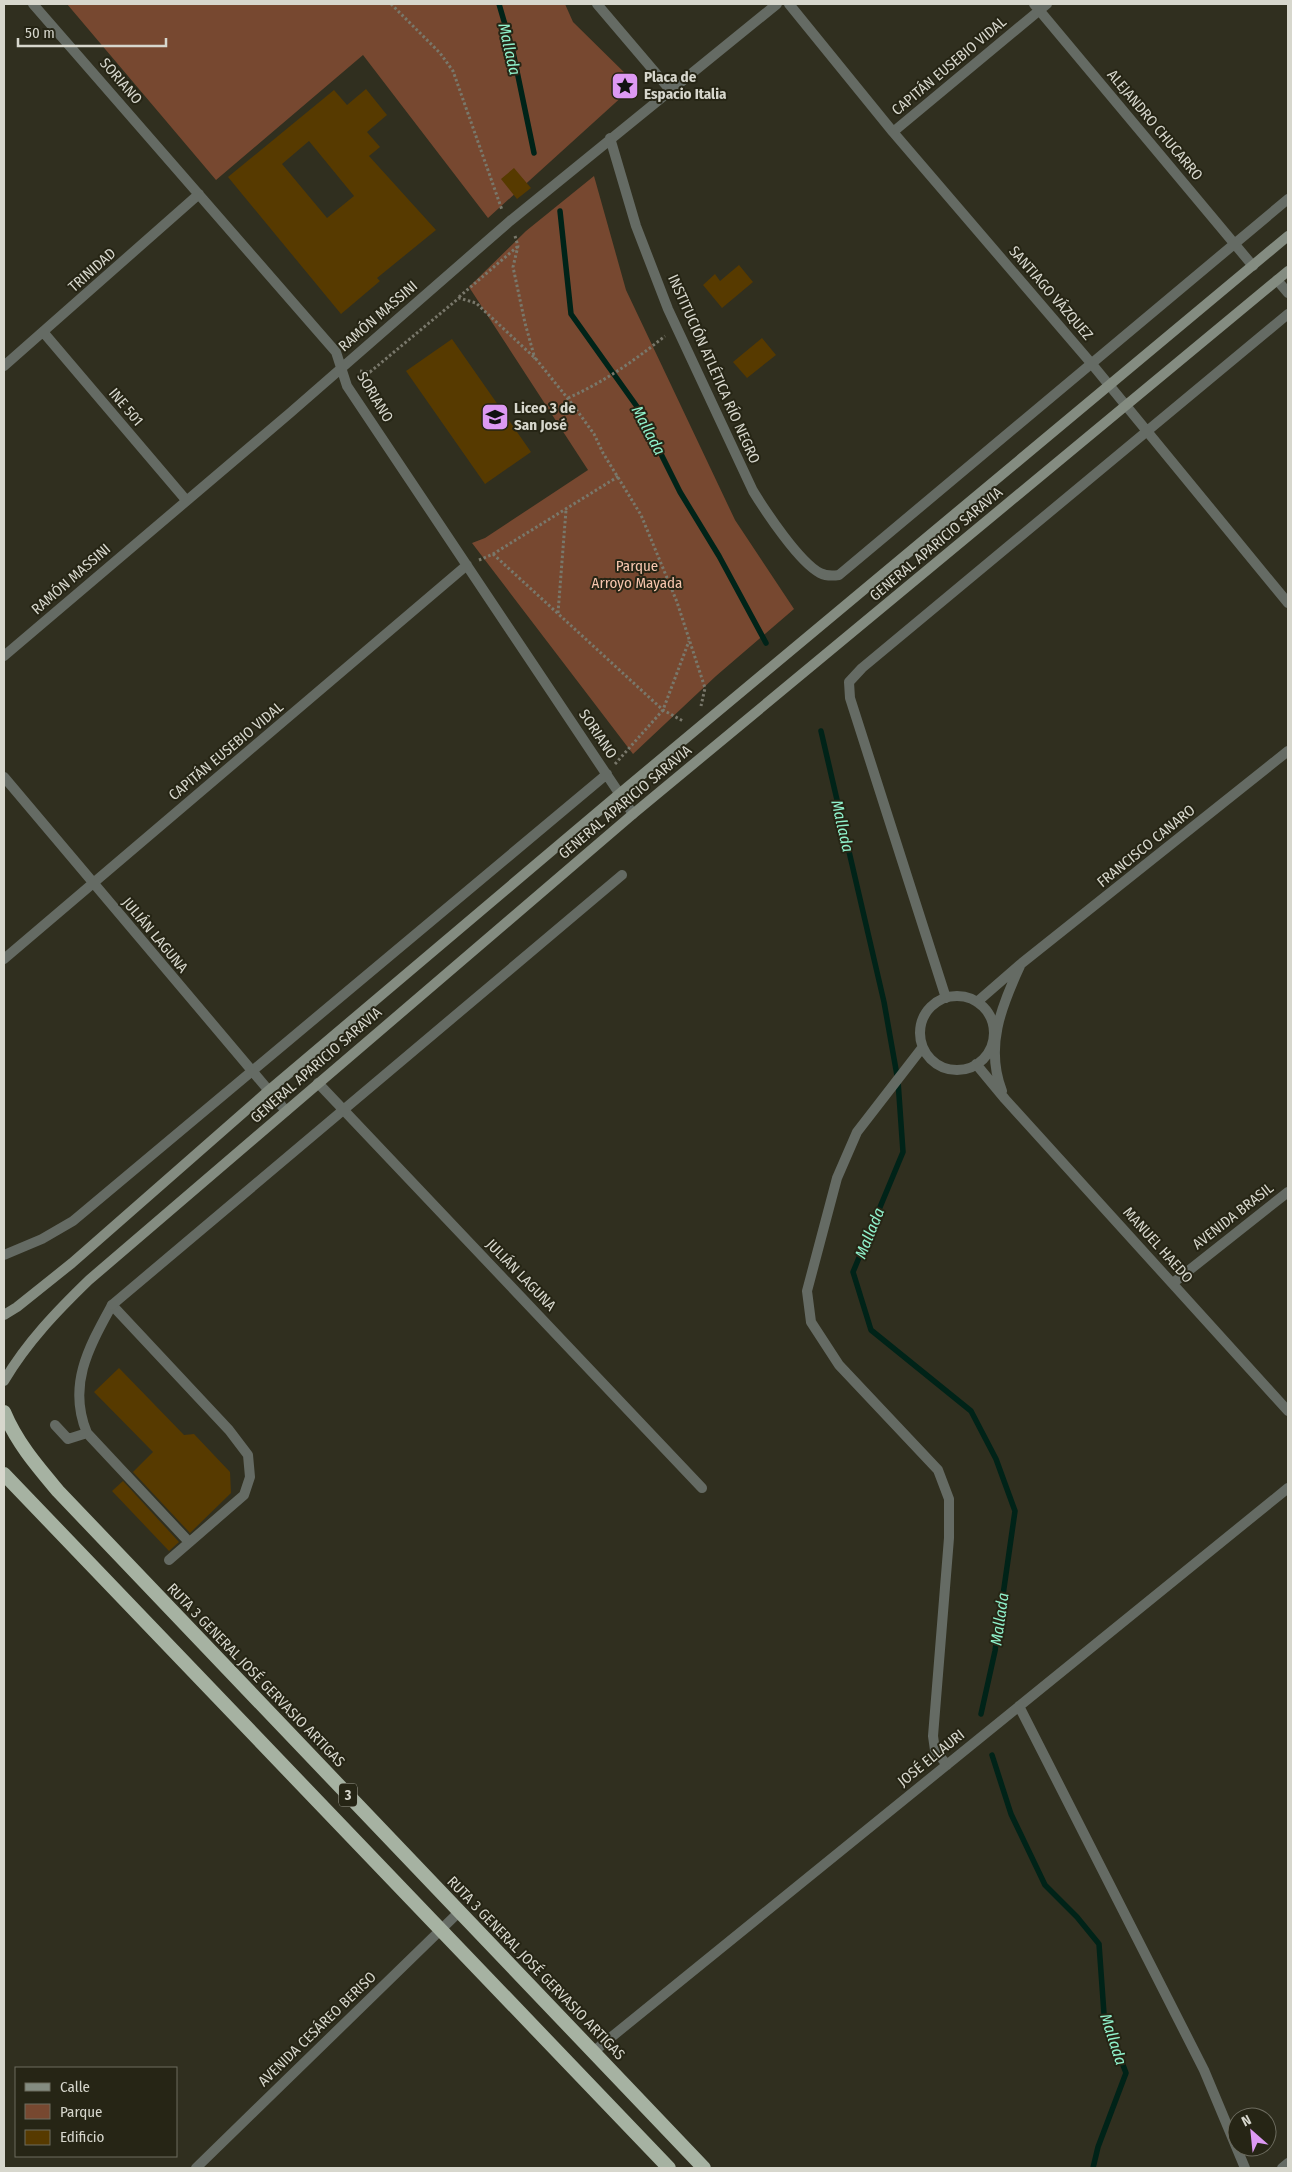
<svg xmlns="http://www.w3.org/2000/svg" width="1292" height="2172" font-family="'Fira Sans Condensed',sans-serif">
  <rect width="100%" height="100%" fill="#302f1f"/>
  <path fill="#774830" d="M 67,4 L 565,4 L 573,22 L 636,84 L 488,218 L 363,55 L 216,180 Z
    M 594,176 L 626,290 L 735,520 L 794,609 L 716,676 L 633,754 L 472,543 L 485,538 L 588,470 L 469,287 L 526,231 Z"/>
  <g fill="none" stroke-linecap="round" stroke-linejoin="round">
    <path stroke="#002318" stroke-width="5.5" d="M 499,4 L 513,52 L 534,153
      M 560,211 L 571,314 L 638,408 L 680,492 L 719,556 L 766,643
      M 821,731 L 884,1002 L 898,1081 L 903,1152 L 853,1272 L 871,1330 L 971,1411 L 996,1459 L 1015,1511 L 995,1651 L 981,1714
      M 992,1755 L 1011,1814 L 1045,1885 L 1077,1917 L 1099,1944 L 1104,2014 L 1126,2073 L 1098,2147 L 1093,2168"/>
  </g>
  <path fill="#573a00" fill-rule="evenodd" d="M 366,89 L 387,115 L 367,132 L 380,147 L 369,156 L 436,230 L 377,278 L 380,281 L 341,314 L 228,177 L 334,90 L 347,105 ZM 309,141 L 354,196 L 327,218 L 282,164 Z
    M 514,168 L 531,188 L 517,199 L 501,179 Z
    M 739,265 L 753,282 L 722,308 L 703,285 L 715,274 L 720,281 Z
    M 762,338 L 776,355 L 747,378 L 733,362 Z
    M 452,339 L 531,452 L 485,484 L 406,371 Z
    M 119,1368 L 184,1435 L 194,1434 L 230,1472 L 231,1493 L 190,1533 L 133,1472 L 153,1452 L 94,1392 Z
    M 123,1481 L 179,1542 L 169,1551 L 112,1491 Z"/>
  <g fill="none" stroke-linecap="round" stroke-linejoin="round">
    <path stroke="#79786b" stroke-width="3" stroke-dasharray="2.5 2.5" stroke-linecap="butt" d="M 391,4 L 440,53 L 453,71 L 502,210
      M 515,236 L 518,246 L 513,267 L 525,323 L 535,359
      M 459,297 L 517,247
      M 360,371 L 370,372 L 459,298 L 476,303 L 536,359 L 573,405 L 594,434 L 603,453 L 641,515 L 677,602 L 705,688 L 701,706
      M 568,398 C 604,382 634,361 665,336
      M 493,554 L 663,710 L 683,721
      M 479,560 L 493,554 L 619,476
      M 558,613 L 566,510
      M 615,764 L 663,710 L 689,641"/>
    <path stroke="#656b64" stroke-width="10" d="M 55,1425 L 68,1439 L 87,1433
      M 169,1560 L 244,1495 L 250,1477 L 248,1455 L 229,1430 L 112,1305 C 89,1347 67,1385 87,1433 L 189,1542"/>
    <path stroke="#656b64" stroke-width="10" d="M 33,4 L 336,352 L 347,386 L 633,814
      M 597,4 L 671,91
      M 789,4 L 893,132 L 1091,363 L 1288,603
      M 1034,4 L 1253,266
      M 893,132 L 1047,4
      M 610,138 L 636,226 L 668,309 L 753,491 C 766,512 799,562 820,573 C 826,576 833,576 839,575 L 1288,199
      M 1277,280 L 1288,293
      M 44,333 L 186,500
      M 4,366 L 199,194
      M 4,656 L 290,413 L 510,221 L 777,4
      M 4,777 L 286,1111
      M 4,959 L 467,565
      M920 1033a37 37 0 1 1 74 0a37 37 0 1 1-74 0Z
      M 946,998 L 850,698 L 849,682 L 862,668 L 1288,314
      M 977,1002 L 1022,963 L 1288,751
      M 922,1048 L 857,1132 L 837,1178 L 807,1291 L 811,1322 L 839,1365 L 938,1470 L 949,1499 L 949,1538 L 933,1736 L 935,1750 L 947,1765
      M 976,1064 L 1005,1099 L 1288,1411
      M 318,1083 L 702,1488
      M 1002,1091 C 985,1047 1001,1007 1020,966
      M 4,1255 L 42,1239 L 73,1221 L 607,774
      M 1173,1283 L 1288,1192
      M 112,1305 L 622,875
      M 1019,1706 L 1204,2070 L 1245,2168
      M 593,2052 L 1288,1488
      M 1282,2168 L 1288,2163"/>
    <path stroke="#656b64" stroke-width="10" d="M 196,2168 L 459,1912"/>
    <path stroke="#848c81" stroke-width="10" d="M 4,1315 L 17,1307 L 72,1263 L 268,1091 L 619,794 L 1288,236
      M 4,1381 C 27,1342 57,1311 89,1280 L 633,814 L 1288,271"/>
    <path stroke="#a6b2a2" stroke-width="14" d="M 4,1412 C 17,1443 37,1466 58,1491 L 704,2168
      M 4,1474 L 669,2168"/>
  </g>
  <defs>
    <g id="sight-square" transform="scale(1.4375)"><rect x="-9" y="-9" width="18" height="18" rx="4" fill="#dd99f3" stroke="#262515"/><path d="M0-6L1.8-2.2L6-1.7L2.9 1.2L3.7 5.4L0 3.3L-3.7 5.4L-2.9 1.2L-6-1.7L-1.8-2.2Z" fill="#111"/></g>
    <g id="school-square" transform="scale(1.4375)"><rect x="-9" y="-9" width="18" height="18" rx="4" fill="#dd99f3" stroke="#262515"/><path d="M0-5L7-2L0 1L-7-2ZM-4 1L0 2.5L4 1V4Q0 6-4 4Z" fill="#111"/></g>
  </defs>
  <g fill-rule="evenodd">
    <use href="#sight-square" x="625" y="86"/>
    <use href="#school-square" x="495" y="417"/>
  </g>
  <g text-anchor="middle" stroke-width="4" stroke-linejoin="round" paint-order="stroke">
    <rect fill="#262515" stroke="#a2a296" stroke-width="1" x="339" y="1783.5" width="18" height="23" rx="4"/>
    <g font-size="14" font-weight="bold" fill="#d7d7cd">
      <text x="348" y="1800">3</text>
    </g>
    <g font-size="15" fill="#d7d7cd" stroke="#262515">
      <text transform="translate(949 66) rotate(-40)" y="5">CAPITÁN EUSEBIO VIDAL</text>
      <text transform="translate(121 81) rotate(49)" y="5">SORIANO</text>
      <text transform="translate(1155 125) rotate(50)" y="5">ALEJANDRO CHUCARRO</text>
      <text transform="translate(92 270) rotate(-42)" y="5">TRINIDAD</text>
      <text transform="translate(1051 293) rotate(49)" y="5">SANTIAGO VÁZQUEZ</text>
      <text transform="translate(378 316) rotate(-41)" y="5">RAMÓN MASSINI</text>
      <text transform="translate(714 369) rotate(66)" y="5">INSTITUCIÓN ATLÉTICA RÍO NEGRO</text>
      <text transform="translate(375 397) rotate(59)" y="5">SORIANO</text>
      <text transform="translate(126 407) rotate(50)" y="5">INE 501</text>
      <text transform="translate(936 544) rotate(-40)" y="5">GENERAL APARICIO SARAVIA</text>
      <text transform="translate(71 579) rotate(-41)" y="5">RAMÓN MASSINI</text>
      <text transform="translate(598 734) rotate(56)" y="5">SORIANO</text>
      <text transform="translate(226 751) rotate(-40)" y="5">CAPITÁN EUSEBIO VIDAL</text>
      <text transform="translate(625 802) rotate(-40)" y="5">GENERAL APARICIO SARAVIA</text>
      <text transform="translate(1146 846) rotate(-39)" y="5">FRANCISCO CANARO</text>
      <text transform="translate(155 935) rotate(50)" y="5">JULIÁN LAGUNA</text>
      <text transform="translate(316 1065) rotate(-41)" y="5">GENERAL APARICIO SARAVIA</text>
      <text transform="translate(1233 1216) rotate(-38)" y="5">AVENIDA BRASIL</text>
      <text transform="translate(1158 1245) rotate(48)" y="5">MANUEL HAEDO</text>
      <text transform="translate(521 1275) rotate(46)" y="5">JULIÁN LAGUNA</text>
      <text transform="translate(256 1675) rotate(46)" y="5">RUTA 3 GENERAL JOSÉ GERVASIO ARTIGAS</text>
      <text transform="translate(931 1758) rotate(-39)" y="5">JOSÉ ELLAURI</text>
      <text transform="translate(536 1968) rotate(46)" y="5">RUTA 3 GENERAL JOSÉ GERVASIO ARTIGAS</text>
      <text transform="translate(317 2029) rotate(-44)" y="5">AVENIDA CESÁREO BERISO</text>
    </g>
    <g font-size="15" font-weight="bold" fill="#d7d7cd" stroke="#262515" text-anchor="start">
      <text x="644" y="82">Placa de<tspan x="644" dy="17">Espacio Italia</tspan></text>
      <text x="514" y="413">Liceo 3 de<tspan x="514" dy="17">San José</tspan></text>
    </g>
    <g font-size="15" fill="#f7c6ae" stroke="#262515">
      <text x="637" y="571">Parque<tspan x="637" dy="17">Arroyo Mayada</tspan></text>
    </g>
    <g font-size="16" font-style="italic" fill="#90f2cc" stroke="#262515">
      <text transform="translate(510 49) rotate(77)" y="6">Mallada</text>
      <text transform="translate(649 430) rotate(62)" y="6">Mallada</text>
      <text transform="translate(843 826) rotate(77)" y="6">Mallada</text>
      <text transform="translate(869 1233) rotate(-68)" y="6">Mallada</text>
      <text transform="translate(999 1619) rotate(-82)" y="6">Mallada</text>
      <text transform="translate(1114 2039) rotate(72)" y="6">Mallada</text>
    </g>
  </g>
  <rect width="1292" height="2172" fill="none" stroke="#d7d7cd" stroke-width="10"/>
  <rect x="15" y="2067" width="162" height="90" fill="#262515" stroke="#6d6c5f"/>
  <rect x="25" y="2083" width="25" height="8" fill="#848c81" stroke="#6d6c5f"/>
  <text x="60" y="2092" font-size="15" fill="#d7d7cd">Calle</text>
  <rect x="25" y="2104" width="25" height="15" fill="#774830" stroke="#6d6c5f"/>
  <text x="60" y="2117" font-size="15" fill="#d7d7cd">Parque</text>
  <rect x="25" y="2130" width="25" height="15" fill="#573a00" stroke="#6d6c5f"/>
  <text x="60" y="2142" font-size="15" fill="#d7d7cd">Edificio</text>
  <g transform="translate(1252 2132) rotate(333)"><circle r="24" fill="#262515" stroke="#6d6c5f"/>
  <path d="M0-4L9 19L0 12L-9 19Z" fill="#dd99f3"/>
  <text y="-8" font-size="14" font-weight="bold" text-anchor="middle" fill="#d7d7cd">N</text>
  </g>
  <path d="M18 38v8h148v-8" fill="none" stroke="#d7d7cd" stroke-width="2.5"/>
  <text x="25" y="38" font-size="15" fill="#d7d7cd" stroke="#262515" stroke-width="4" paint-order="stroke">50 m</text>
</svg>
